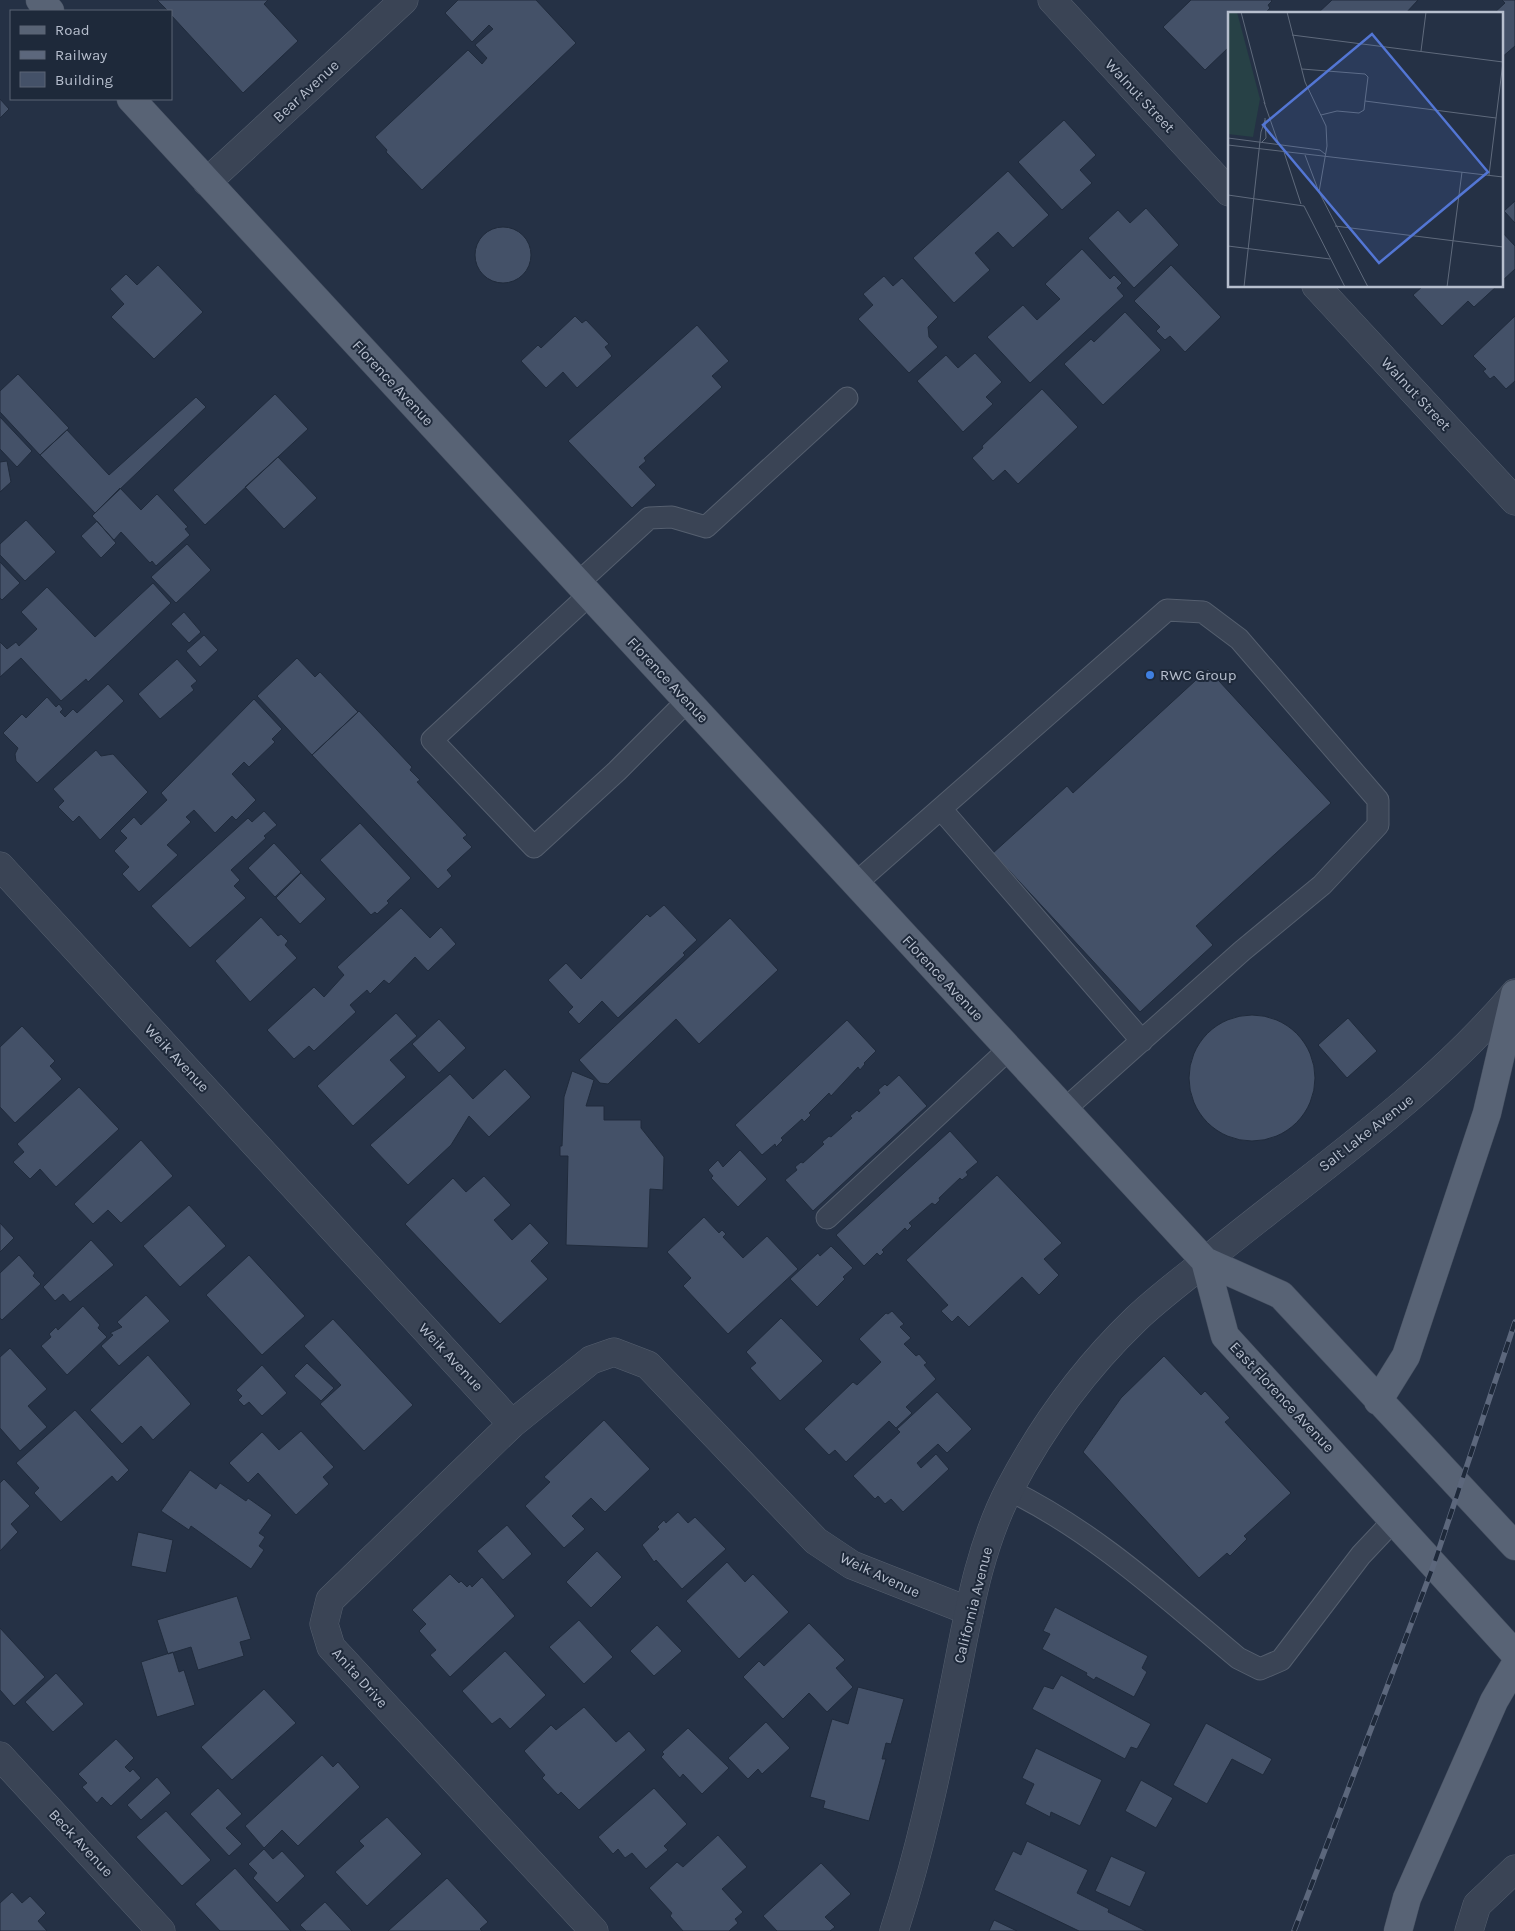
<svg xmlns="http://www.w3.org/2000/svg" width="1515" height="1931" font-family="Karla,sans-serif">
  <rect width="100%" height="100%" fill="#253145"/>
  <path fill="#445168" stroke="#202b3c" d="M 157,0 L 268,0 L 264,4 L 298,41 L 243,93 L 171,15 L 171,11 L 168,11 Z
    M 458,0 L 536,0 L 576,43 L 422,190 L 386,152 L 387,150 L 375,137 L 468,50 L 482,64 L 487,58 L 475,45 L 493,29 L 489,25 L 472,42 L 445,13 Z
    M 1191,0 L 1271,0 L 1272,1 L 1268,5 L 1270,8 L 1264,14 L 1229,14 L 1229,47 L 1205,70 L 1163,27 Z
    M 1332,0 L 1418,0 L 1405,14 L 1317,14 Z
    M 1502,0 L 1515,0 L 1515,46 L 1501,58 L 1501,14 L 1493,14 L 1505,3 Z
    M 0,99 L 9,109 L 0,118 Z
    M 1064,120 L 1096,155 L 1080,170 L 1092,183 L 1062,210 L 1018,162 Z
    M 1008,171 L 1049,215 L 1013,248 L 998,232 L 975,253 L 990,270 L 954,303 L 913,258 Z
    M 1515,201 L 1515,223 L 1504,211 Z
    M 1146,208 L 1179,245 L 1134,288 L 1088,238 L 1118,210 L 1130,223 Z
    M475 255a28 28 0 1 1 56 0a28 28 0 1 1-56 0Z
    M 1501,231 L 1515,246 L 1515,269 L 1501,282 Z
    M 1082,249 L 1110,279 L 1114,275 L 1122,283 L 1117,288 L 1124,296 L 1030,383 L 987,337 L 1023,305 L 1037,320 L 1060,299 L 1045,284 Z
    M 158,265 L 203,312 L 154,359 L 111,317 L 124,304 L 110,289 L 126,274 L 137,285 Z
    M 1171,265 L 1221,317 L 1185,352 L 1170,336 L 1165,340 L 1156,331 L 1160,327 L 1134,301 Z
    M 884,276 L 893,286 L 902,278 L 938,317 L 928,327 L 929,337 L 938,347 L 909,373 L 858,319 L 873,305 L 863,294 Z
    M 1423,286 L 1497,286 L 1474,307 L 1468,301 L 1442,326 L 1413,295 Z
    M 1125,312 L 1161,350 L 1103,405 L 1064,364 L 1091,339 L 1094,342 Z
    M 575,316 L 582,323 L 586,320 L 609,344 L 605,347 L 612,356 L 577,388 L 563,372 L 546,388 L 521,361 L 538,345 L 541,348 Z
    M 1515,316 L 1515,381 L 1506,389 L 1494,376 L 1490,379 L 1483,371 L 1486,369 L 1473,356 Z
    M 697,325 L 729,361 L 712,376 L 722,387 L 644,458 L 646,461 L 639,467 L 656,485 L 632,508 L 568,441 Z
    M 975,353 L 1002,382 L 986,397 L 993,404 L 963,432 L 917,381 L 946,355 L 958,368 Z
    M 18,374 L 69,428 L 40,455 L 0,412 L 0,391 Z
    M 1042,389 L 1078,427 L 1018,484 L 1005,470 L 993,481 L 972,458 L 983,448 L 982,446 Z
    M 275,394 L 308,429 L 205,525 L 173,490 Z
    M 196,397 L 206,407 L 95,513 L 40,455 L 67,430 L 109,475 Z
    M 0,417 L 32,451 L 17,467 L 0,449 Z
    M 278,457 L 317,498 L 284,529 L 245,487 Z
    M 7,461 L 11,482 L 0,492 L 0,462 Z
    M 120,488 L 141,510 L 157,494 L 188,527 L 185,529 L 190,535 L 156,566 L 152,561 L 150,563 L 121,532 L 114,540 L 92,516 Z
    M 26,520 L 56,552 L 25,581 L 0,555 L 0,544 Z
    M 97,521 L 116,543 L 101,558 L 81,536 Z
    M 187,544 L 211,570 L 176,603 L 151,577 Z
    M 0,562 L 20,583 L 2,600 L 0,598 Z
    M 153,583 L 171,603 L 88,682 L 86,679 L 61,701 L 21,658 L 0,677 L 0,642 L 7,649 L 16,642 L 19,646 L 37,629 L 21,612 L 47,587 L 95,637 Z
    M 184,612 L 201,632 L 189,643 L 171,624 Z
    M 204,635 L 218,650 L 200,667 L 186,651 Z
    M 297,658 L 315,677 L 320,672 L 358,712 L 312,755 L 257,696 Z
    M 177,659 L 197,681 L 191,686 L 194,690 L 160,719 L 138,694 Z
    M 1208,669 L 1331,803 L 1196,926 L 1213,945 L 1140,1012 L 993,853 L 1067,786 L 1073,793 Z
    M 108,684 L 124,701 L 37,783 L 16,761 L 15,754 L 18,748 L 3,733 L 22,714 L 26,718 L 47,697 L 56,707 L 59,704 L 63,709 L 60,712 L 65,717 L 73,709 L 77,713 Z
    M 254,699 L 282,729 L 272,739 L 275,742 L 249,767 L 244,762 L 232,774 L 256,800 L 236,820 L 232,816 L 215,833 L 194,810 L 186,817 L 191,822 L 167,845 L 178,855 L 139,892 L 122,874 L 129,867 L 114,851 L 127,838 L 120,831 L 134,817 L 141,825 L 167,800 L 161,793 Z
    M 359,711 L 412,767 L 410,770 L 420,780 L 417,782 L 467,835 L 463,838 L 472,847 L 447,870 L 452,876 L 438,889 L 312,755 Z
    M 96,750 L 101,756 L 113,754 L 148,792 L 100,840 L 79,816 L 73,822 L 58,807 L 64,801 L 53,789 Z
    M 264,811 L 277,825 L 264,836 L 266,838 L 231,870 L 240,880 L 234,886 L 246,898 L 190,948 L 151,906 L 248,818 L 252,822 Z
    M 360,823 L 411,878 L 387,901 L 389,903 L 377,914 L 375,912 L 371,915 L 320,860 Z
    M 274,843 L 301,872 L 275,897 L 248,868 Z
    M 301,873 L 326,899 L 300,924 L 276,898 Z
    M 664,905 L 697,940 L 683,953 L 685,955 L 618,1018 L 602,1001 L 579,1024 L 568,1012 L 573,1007 L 548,980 L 566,963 L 581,979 L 647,914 L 650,917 Z
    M 401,908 L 430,938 L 441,927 L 456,944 L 428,971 L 415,957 L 389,984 L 384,980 L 370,994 L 367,990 L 350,1005 L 356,1012 L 314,1051 L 309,1046 L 294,1059 L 267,1030 L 314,987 L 324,997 L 344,975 L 337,967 Z
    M 261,917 L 278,936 L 281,934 L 288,941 L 285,945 L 297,958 L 250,1002 L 215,961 Z
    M 730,918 L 778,970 L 699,1044 L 676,1019 L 608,1084 L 600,1083 L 579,1060 Z
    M 396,1013 L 417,1036 L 390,1060 L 406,1077 L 353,1126 L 317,1086 Z
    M1189 1078a63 63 0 1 1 126 0a63 63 0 1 1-126 0Z
    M 1348,1018 L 1377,1051 L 1347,1078 L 1318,1045 Z
    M 439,1019 L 466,1048 L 439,1073 L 412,1044 Z
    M 847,1020 L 876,1051 L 864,1063 L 865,1064 L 860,1070 L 858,1067 L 831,1096 L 829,1093 L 809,1113 L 811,1115 L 804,1122 L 802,1119 L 781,1138 L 783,1140 L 776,1147 L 775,1144 L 762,1155 L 735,1125 Z
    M 22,1026 L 55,1061 L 50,1066 L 62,1079 L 15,1123 L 0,1107 L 0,1047 Z
    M 505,1069 L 531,1097 L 489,1137 L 469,1116 L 451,1145 L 408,1185 L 370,1145 L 450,1074 L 473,1099 Z
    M 572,1071 L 594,1080 L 586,1106 L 604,1106 L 604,1120 L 641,1120 L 641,1128 L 664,1157 L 663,1190 L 650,1189 L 648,1248 L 566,1245 L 568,1156 L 560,1156 L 560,1146 L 562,1146 L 564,1097 Z
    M 899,1075 L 927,1106 L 813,1211 L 785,1180 L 797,1170 L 795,1167 L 801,1162 L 803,1163 L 824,1144 L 822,1142 L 829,1136 L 831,1137 L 852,1118 L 850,1116 L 857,1110 L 859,1112 L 880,1093 L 878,1090 L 885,1084 L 887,1086 Z
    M 79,1087 L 119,1129 L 56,1187 L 40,1169 L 30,1179 L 13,1162 L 24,1152 L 17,1144 Z
    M 950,1131 L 978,1162 L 966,1172 L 968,1175 L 962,1180 L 960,1178 L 939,1198 L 940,1200 L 935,1205 L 932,1203 L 909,1223 L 912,1226 L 907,1231 L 905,1228 L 882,1250 L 884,1252 L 880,1256 L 877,1253 L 864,1266 L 836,1235 Z
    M 141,1140 L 173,1176 L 121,1223 L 108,1210 L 93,1224 L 74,1204 Z
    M 740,1150 L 767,1179 L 738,1207 L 711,1178 L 713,1176 L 708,1170 L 718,1160 L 723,1167 Z
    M 997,1175 L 1062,1243 L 1044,1259 L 1059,1275 L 1039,1295 L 1022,1277 L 969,1327 L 958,1316 L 952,1322 L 941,1311 L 948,1305 L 906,1260 Z
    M 484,1176 L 511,1205 L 494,1220 L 512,1240 L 530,1223 L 549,1243 L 531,1261 L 548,1279 L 500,1324 L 405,1224 L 453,1178 L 466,1192 Z
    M 189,1205 L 226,1246 L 180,1287 L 143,1246 Z
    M 704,1217 L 719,1233 L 722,1230 L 726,1234 L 723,1237 L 743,1258 L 767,1236 L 798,1269 L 728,1334 L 683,1286 L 691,1278 L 667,1252 Z
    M 0,1223 L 14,1238 L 0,1252 Z
    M 91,1240 L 114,1265 L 70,1302 L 63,1294 L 55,1301 L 43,1287 Z
    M 831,1246 L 853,1268 L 843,1277 L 845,1279 L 817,1307 L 790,1279 L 818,1253 L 820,1256 Z
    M 19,1255 L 35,1273 L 33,1276 L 41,1284 L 2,1320 L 0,1318 L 0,1273 Z
    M 249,1255 L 305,1316 L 262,1355 L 206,1295 Z
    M 146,1295 L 170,1321 L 119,1366 L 101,1346 L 113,1335 L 110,1333 L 122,1327 L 117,1322 Z
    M 83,1306 L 100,1325 L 98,1328 L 107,1337 L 67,1375 L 41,1346 L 51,1337 L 49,1334 L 56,1327 L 58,1330 Z
    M 892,1311 L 904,1324 L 900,1327 L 911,1338 L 904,1344 L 916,1356 L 919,1354 L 927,1363 L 924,1365 L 936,1379 L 906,1407 L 912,1413 L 896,1428 L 889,1421 L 846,1462 L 835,1450 L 829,1455 L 804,1429 L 853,1382 L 857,1385 L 881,1362 L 859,1339 L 886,1313 L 888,1314 Z
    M 781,1318 L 823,1361 L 780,1401 L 750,1368 L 756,1363 L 746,1352 Z
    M 333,1319 L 413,1405 L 364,1451 L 320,1404 L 341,1385 L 304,1346 Z
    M 10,1348 L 47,1389 L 28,1406 L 47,1427 L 20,1451 L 0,1428 L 0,1357 Z
    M 148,1355 L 191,1404 L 153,1440 L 141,1426 L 122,1444 L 90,1410 Z
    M 1164,1356 L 1201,1395 L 1205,1391 L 1230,1418 L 1225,1422 L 1291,1493 L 1244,1536 L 1247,1539 L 1230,1556 L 1227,1553 L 1199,1578 L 1083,1452 L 1121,1398 Z
    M 307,1363 L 334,1388 L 321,1401 L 294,1376 Z
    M 262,1365 L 287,1393 L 262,1416 L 249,1402 L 244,1406 L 238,1400 L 242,1396 L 236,1390 Z
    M 937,1392 L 972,1429 L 947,1453 L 938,1444 L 917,1463 L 921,1468 L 936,1454 L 949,1469 L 903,1512 L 891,1499 L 885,1504 L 878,1496 L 875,1499 L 853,1476 L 900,1432 L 897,1429 Z
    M 75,1410 L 129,1470 L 117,1482 L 112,1476 L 61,1522 L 34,1493 L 39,1488 L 16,1463 Z
    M 604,1420 L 650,1469 L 605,1512 L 591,1498 L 572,1516 L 585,1529 L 564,1548 L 525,1506 L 550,1482 L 544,1477 Z
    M 301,1431 L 334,1467 L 323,1477 L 329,1484 L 296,1515 L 258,1473 L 248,1483 L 229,1463 L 262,1432 L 279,1450 Z
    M 190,1470 L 216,1489 L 220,1483 L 246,1501 L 248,1498 L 272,1515 L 259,1533 L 265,1537 L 259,1546 L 264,1550 L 251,1569 L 191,1526 L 189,1530 L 161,1511 Z
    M 4,1479 L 30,1506 L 11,1524 L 18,1532 L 0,1551 L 0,1483 Z
    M 678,1512 L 688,1523 L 695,1517 L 726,1549 L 682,1589 L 656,1560 L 654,1562 L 642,1545 L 659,1529 L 657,1527 L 664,1520 L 666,1523 Z
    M 507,1525 L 532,1554 L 503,1580 L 477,1551 Z
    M 138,1532 L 173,1540 L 166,1573 L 131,1566 Z
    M 597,1551 L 622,1577 L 591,1608 L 566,1582 Z
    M 727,1562 L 745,1582 L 753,1574 L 789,1612 L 739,1659 L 686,1601 Z
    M 450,1574 L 459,1583 L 461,1581 L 467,1587 L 470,1584 L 472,1587 L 482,1577 L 515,1616 L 450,1677 L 430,1655 L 436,1650 L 419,1631 L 426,1624 L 412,1610 Z
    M 237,1596 L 251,1639 L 240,1642 L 244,1656 L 198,1670 L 191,1647 L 168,1654 L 157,1620 Z
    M 1055,1607 L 1148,1656 L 1142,1668 L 1147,1672 L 1134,1697 L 1096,1677 L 1094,1680 L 1086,1675 L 1087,1673 L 1042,1649 L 1050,1634 L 1043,1631 Z
    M 579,1620 L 613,1657 L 584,1684 L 549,1647 Z
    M 809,1623 L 845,1660 L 836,1668 L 853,1687 L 827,1712 L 809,1693 L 783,1719 L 743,1677 L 759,1661 L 764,1666 Z
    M 657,1625 L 682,1651 L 654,1676 L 630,1651 Z
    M 0,1628 L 45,1677 L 14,1706 L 0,1690 Z
    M 505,1651 L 546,1695 L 510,1729 L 500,1718 L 492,1724 L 462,1691 Z
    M 173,1652 L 179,1672 L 184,1670 L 195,1705 L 157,1717 L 141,1662 Z
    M 56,1673 L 84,1704 L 53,1732 L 25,1702 Z
    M 1061,1675 L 1151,1724 L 1137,1749 L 1131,1747 L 1125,1759 L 1032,1709 L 1044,1686 L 1053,1689 Z
    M 858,1687 L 904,1699 L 891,1744 L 886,1743 L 882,1759 L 886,1759 L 869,1821 L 823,1808 L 825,1801 L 810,1797 L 832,1719 L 848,1724 Z
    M 264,1689 L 296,1723 L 232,1780 L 201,1747 Z
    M 584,1707 L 616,1742 L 629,1731 L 646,1750 L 579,1810 L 561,1792 L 558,1795 L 542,1778 L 545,1775 L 524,1751 L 551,1725 L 556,1730 Z
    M 766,1722 L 790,1748 L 762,1774 L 758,1769 L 748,1779 L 728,1758 Z
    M 1206,1723 L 1272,1759 L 1263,1775 L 1232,1759 L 1207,1804 L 1173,1785 Z
    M 688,1728 L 729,1768 L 702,1794 L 683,1774 L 680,1778 L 661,1757 L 664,1754 L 662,1752 Z
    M 116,1739 L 134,1758 L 125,1767 L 130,1772 L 133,1769 L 141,1778 L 111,1806 L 102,1797 L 97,1803 L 82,1787 L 87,1783 L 78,1774 Z
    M 1036,1748 L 1102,1780 L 1080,1826 L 1051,1812 L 1050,1817 L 1025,1804 L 1034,1784 L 1022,1778 Z
    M 322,1755 L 333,1767 L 338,1762 L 360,1787 L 298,1846 L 282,1830 L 264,1848 L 245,1826 Z
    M 157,1777 L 171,1793 L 141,1820 L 127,1805 Z
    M 1141,1780 L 1173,1798 L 1156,1828 L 1125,1811 Z
    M 218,1788 L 242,1814 L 226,1828 L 242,1844 L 229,1856 L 190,1814 Z
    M 654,1788 L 687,1824 L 664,1846 L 668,1850 L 646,1869 L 632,1853 L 625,1858 L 618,1849 L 613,1854 L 598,1837 Z
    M 166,1811 L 211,1860 L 182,1886 L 136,1837 Z
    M 387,1817 L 422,1854 L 367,1906 L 335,1872 L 364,1846 L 359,1841 Z
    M 718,1835 L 747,1867 L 722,1889 L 743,1912 L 735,1919 L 738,1923 L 729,1931 L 683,1931 L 670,1916 L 672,1913 L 649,1888 L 677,1862 L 683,1867 Z
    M 1027,1841 L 1088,1870 L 1077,1893 L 1109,1909 L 1108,1912 L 1146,1931 L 1079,1931 L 994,1890 L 1013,1851 L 1021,1855 Z
    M 264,1849 L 273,1859 L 282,1851 L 305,1876 L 277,1903 L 253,1878 L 257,1873 L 248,1864 Z
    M 1111,1856 L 1146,1872 L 1130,1907 L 1095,1891 Z
    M 821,1863 L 851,1894 L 825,1917 L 835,1927 L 830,1931 L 777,1931 L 763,1916 Z
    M 235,1868 L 291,1931 L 220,1931 L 195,1904 Z
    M 447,1878 L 488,1922 L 480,1929 L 482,1931 L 388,1931 Z
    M 12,1892 L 22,1903 L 30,1896 L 46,1913 L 38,1921 L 47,1931 L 0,1931 L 0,1903 Z
    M 325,1902 L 352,1931 L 306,1931 L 300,1925 Z
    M 994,1920 L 1017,1931 L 989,1931 Z"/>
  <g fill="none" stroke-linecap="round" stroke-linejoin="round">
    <g stroke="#555f6f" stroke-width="23">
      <path id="service" d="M 578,583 L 649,518 L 672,517 L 706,527 L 847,398
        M 589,595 L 432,740 L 534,847 L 617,771 L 687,701
        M 941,809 L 1142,1041
        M 856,883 L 1167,610 L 1203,612 L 1239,639 L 1378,800 L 1378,825 L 1322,885 L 1242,951 L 1065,1109
        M 827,1218 L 1009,1049
        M 1009,1490 C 1095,1532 1165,1597 1238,1658 L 1260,1669 L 1281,1660 L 1361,1555 L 1394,1520"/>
    </g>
    <g stroke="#555f6f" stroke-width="29">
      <path id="minor" d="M 1052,0 L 1229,192
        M 207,182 L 404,0
        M 1316,286 L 1515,501
        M 0,866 L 512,1424 L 591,1360 L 614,1352 L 648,1365 L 816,1541 L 852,1565 L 969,1611
        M 512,1424 L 330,1600 L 324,1624 L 331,1647 L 594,1931
        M 0,1756 L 161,1931"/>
    </g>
    <g stroke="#555f6f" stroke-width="29">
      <path id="tertiary" d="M 894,1931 C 920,1852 937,1772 953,1691 C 967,1623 977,1551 1010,1488 C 1043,1425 1085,1368 1136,1319 C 1160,1296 1188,1276 1213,1255 C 1316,1171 1429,1095 1515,993
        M 1469,1931 L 1477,1905 L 1515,1869"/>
    </g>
    <g stroke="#434d5e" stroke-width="29">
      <path id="primary" d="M 40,0 L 50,11
        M 131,99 L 1205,1261 L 1281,1295 L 1515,1546
        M 1205,1261 L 1225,1336 L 1515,1654
        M 1378,1401 L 1406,1356 L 1487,1113 L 1515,994
        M 1398,1931 L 1407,1898 L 1494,1701 L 1515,1665"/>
    </g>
    <use href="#service" stroke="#3a4455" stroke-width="21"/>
    <use href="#minor" stroke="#3a4455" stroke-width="28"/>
    <use href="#tertiary" stroke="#3a4455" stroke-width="28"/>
    <use href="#primary" stroke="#586375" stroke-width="28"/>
    <g stroke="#5c677c" stroke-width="5.5">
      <path id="rail" d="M 1294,1931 L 1434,1564 L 1515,1322"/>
    </g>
    <use href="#rail" stroke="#1e293a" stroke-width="4" stroke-dasharray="11" stroke-linecap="butt"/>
  </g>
  <circle fill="#3f7fe0" stroke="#1e293a" stroke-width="2" cx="1150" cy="675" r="5"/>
  <g text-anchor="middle" stroke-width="4" stroke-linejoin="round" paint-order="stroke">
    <g font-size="15" fill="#b7bfce" stroke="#1e293a">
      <text transform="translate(306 91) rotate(-43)" y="5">Bear Avenue</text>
      <text transform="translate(1140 96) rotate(47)" y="5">Walnut Street</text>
      <text transform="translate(393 383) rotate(47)" y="5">Florence Avenue</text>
      <text transform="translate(1416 394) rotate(47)" y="5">Walnut Street</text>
      <text transform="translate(668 680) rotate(47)" y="5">Florence Avenue</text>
      <text transform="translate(943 978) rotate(47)" y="5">Florence Avenue</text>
      <text transform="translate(177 1058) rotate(47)" y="5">Weik Avenue</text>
      <text transform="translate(1366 1133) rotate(-38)" y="5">Salt Lake Avenue</text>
      <text transform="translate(451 1357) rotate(47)" y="5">Weik Avenue</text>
      <text transform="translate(1282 1397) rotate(47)" y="5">East Florence Avenue</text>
      <text transform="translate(880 1575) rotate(25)" y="5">Weik Avenue</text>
      <text transform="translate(973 1605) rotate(-76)" y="5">California Avenue</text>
      <text transform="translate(360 1678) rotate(48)" y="5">Anita Drive</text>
      <text transform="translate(81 1843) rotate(47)" y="5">Beck Avenue</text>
    </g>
    <g font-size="15" fill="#b7bfce" stroke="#1e293a" text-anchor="start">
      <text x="1160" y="680">RWC Group</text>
    </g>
  </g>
  <g transform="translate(1228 12)">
    <rect width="275" height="275" fill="#253145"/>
    <path d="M 9,0 L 32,87 L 25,125 L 0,122 L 0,0 Z" fill="#274146"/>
    <path fill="none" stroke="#5f6a7c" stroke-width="1" d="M 13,0 L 37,92M 59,0 L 77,70 L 98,114 L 99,134 L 91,180 L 140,275M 64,23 L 275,50M 193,39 L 198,0M 74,57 L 137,62 L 140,65 L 137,89M 36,90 L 51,133M 93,103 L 109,99 L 131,101 L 136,98 L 137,89 L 268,106M 0,126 L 92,138 L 97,142M 34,130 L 38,126 L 37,106M 0,133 L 275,165M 56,140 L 73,192M 77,143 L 91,180M 261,163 L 275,50M 0,183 L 76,194 L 117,275M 107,214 L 275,235M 0,234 L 102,247M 16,275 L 33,120 L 37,108M 219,275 L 234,160"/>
    <path fill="#5376d4" fill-opacity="0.15" stroke="#5376d4" stroke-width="2.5" d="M 144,22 L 260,160 L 151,251 L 35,113 Z"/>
    <rect width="275" height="275" fill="none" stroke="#b7bfce" stroke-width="2.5"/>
  </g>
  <rect x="10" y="10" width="162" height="90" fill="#1e293a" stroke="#5b6575"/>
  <rect x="20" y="26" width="25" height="8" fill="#586375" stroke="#5b6575"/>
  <text x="55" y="35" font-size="15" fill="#b7bfce">Road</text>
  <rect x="20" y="51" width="25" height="8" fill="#5c677c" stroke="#5b6575"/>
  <text x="55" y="60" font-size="15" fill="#b7bfce">Railway</text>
  <rect x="20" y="72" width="25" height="15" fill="#445168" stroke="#5b6575"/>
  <text x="55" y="85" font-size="15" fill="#b7bfce">Building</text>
</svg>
